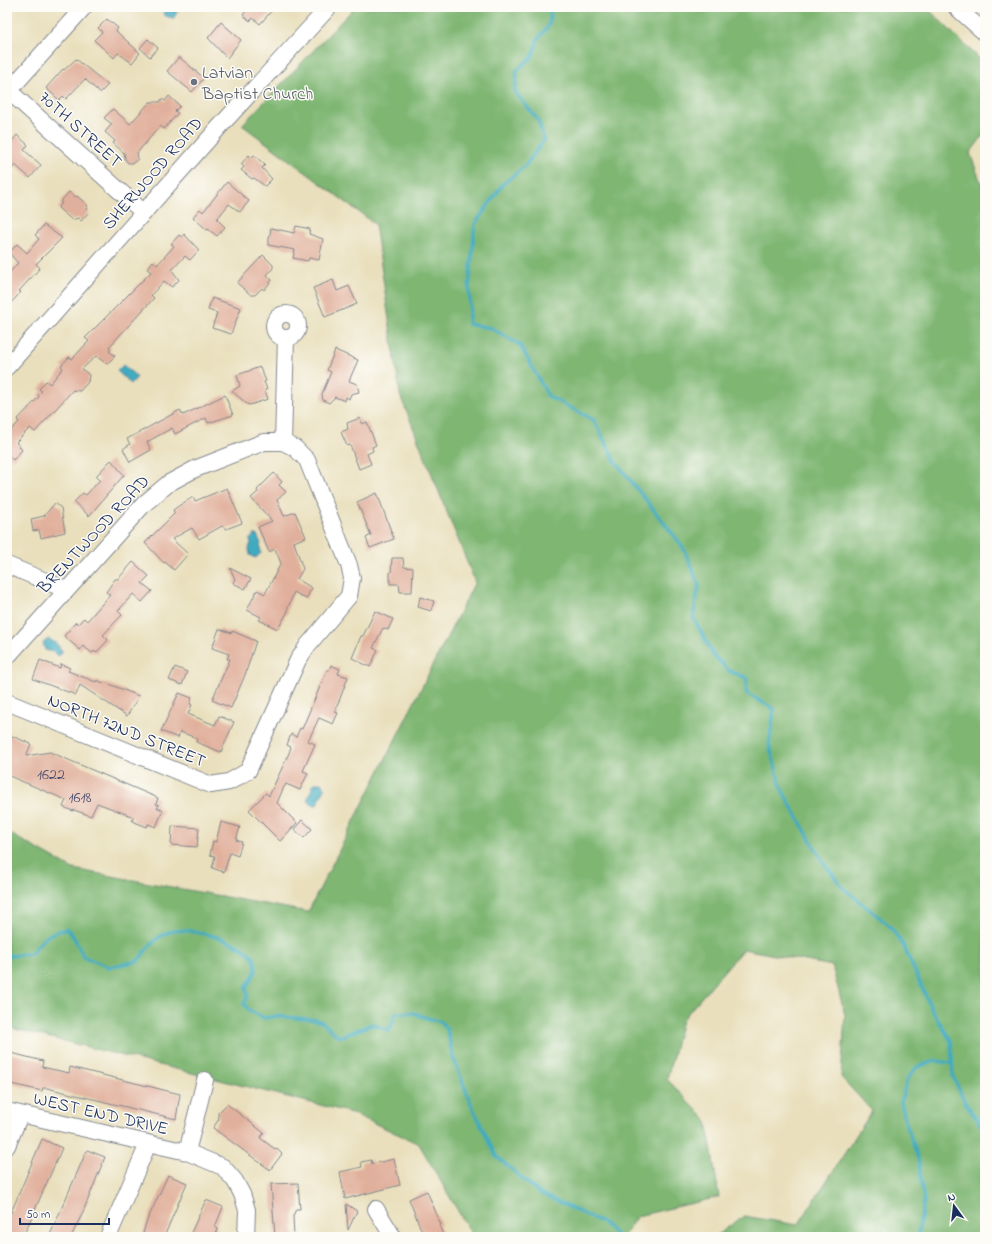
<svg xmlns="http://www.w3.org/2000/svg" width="992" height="1244" font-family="'Indie Flower',sans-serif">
  <rect width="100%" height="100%" fill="#fdfcf7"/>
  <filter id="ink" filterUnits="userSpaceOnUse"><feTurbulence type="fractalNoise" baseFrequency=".025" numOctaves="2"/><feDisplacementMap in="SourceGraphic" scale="8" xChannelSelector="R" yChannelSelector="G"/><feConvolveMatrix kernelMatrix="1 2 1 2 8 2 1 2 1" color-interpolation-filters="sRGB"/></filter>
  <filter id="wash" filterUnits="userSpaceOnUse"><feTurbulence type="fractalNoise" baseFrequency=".012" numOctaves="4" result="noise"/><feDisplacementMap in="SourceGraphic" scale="16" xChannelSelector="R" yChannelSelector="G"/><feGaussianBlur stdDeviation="0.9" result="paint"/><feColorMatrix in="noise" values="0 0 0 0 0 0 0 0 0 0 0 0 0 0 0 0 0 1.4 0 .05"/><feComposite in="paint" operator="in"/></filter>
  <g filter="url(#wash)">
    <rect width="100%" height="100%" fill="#e9dfbc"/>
    <path fill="#7eb672" stroke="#4c7268" d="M 355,7 L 926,7 L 985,64 L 985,133 L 970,153 L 985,194 L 985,1237 L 714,1237 L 744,1216 L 798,1225 L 872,1111 L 841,1077 L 845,1015 L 832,966 L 743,949 L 682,1020 L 667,1079 L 707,1121 L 719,1197 L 637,1216 L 623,1237 L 473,1237 L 419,1144 L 352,1113 L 7,1027 L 7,832 L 73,869 L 308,912 L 475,582 L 400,395 L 375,224 L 242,125 Z"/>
    <path fill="#40abbf" stroke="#2e6d8e" d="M 167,7 L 180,7 L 173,19 L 164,15 L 163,12 Z
      M 123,365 L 137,377 L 131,384 L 117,371 Z
      M 254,535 L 257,535 L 261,543 L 260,546 L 261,553 L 256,558 L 250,555 L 249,549 L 251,542 L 249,540 Z
      M 48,639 L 56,643 L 63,652 L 59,656 L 53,652 L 45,650 L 43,643 Z
      M 314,783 L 321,783 L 325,788 L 317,805 L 313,805 L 307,800 Z"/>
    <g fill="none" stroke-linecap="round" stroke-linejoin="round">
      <path stroke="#40abbf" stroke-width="3.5" d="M 551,7 L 549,25 L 538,39 L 532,57 L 517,70 L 515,92 L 538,120 L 544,140 L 526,165 L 503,184 L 475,224 L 469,287 L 470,306 L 468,324 L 491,328 L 520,345 L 548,396 L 594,420 L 615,461 L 683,547 L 699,586 L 693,617 L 713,655 L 729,671 L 747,678 L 746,693 L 774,709 L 769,745 L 782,790 L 822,860 L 843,888 L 890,926 L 903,945 L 932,1010 L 951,1041 L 953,1077 L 965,1102 L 985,1132
        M 7,954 L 11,956 L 32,953 C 41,939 50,932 67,929 L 73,936 L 84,957 L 109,967 L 138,961 C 147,949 155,937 169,932 C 189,926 240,941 253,957 C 255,960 256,967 256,971 L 246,988 L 248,995 L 244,1004 L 249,1010 L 264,1018 L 277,1016 L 316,1020 L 322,1022 L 339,1037 L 373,1024 L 389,1031 L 396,1013 L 414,1013 L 427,1018 L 441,1022 L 447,1030 L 453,1057 L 471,1104 L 496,1156 L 539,1193 L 605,1224 L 618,1237
        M 917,1237 L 924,1202 L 918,1158 L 906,1123 L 901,1102 L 907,1079 L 917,1067 L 935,1061 L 952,1063"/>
    </g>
    <g id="blocks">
      <path fill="#e1b09c" d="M 241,7 L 275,7 L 260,24 L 253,18 L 250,21 L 243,15 L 246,11 Z
        M 107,19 L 118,28 L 116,31 L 140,53 L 132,63 L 118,53 L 114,58 L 94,40 L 102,32 L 98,28 Z
        M 221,22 L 241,40 L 227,58 L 208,38 Z
        M 148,39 L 158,48 L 150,57 L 140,48 Z
        M 179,57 L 204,78 L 192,92 L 167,71 Z
        M 76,59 L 108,85 L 100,93 L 85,79 L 66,99 L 63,96 L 59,100 L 46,88 L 63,69 L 64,70 Z
        M 169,96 L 180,106 L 175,111 L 178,113 L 164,129 L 160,126 L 137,153 L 138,159 L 133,163 L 128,163 L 125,159 L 124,153 L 113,143 L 115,141 L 105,132 L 112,124 L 104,118 L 113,109 L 130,124 L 150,102 L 160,102 L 162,99 L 165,101 Z
        M 17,135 L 28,145 L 24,150 L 41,165 L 30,178 L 15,165 L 7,175 L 7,147 Z
        M 249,155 L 251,158 L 254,155 L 265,165 L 262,168 L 272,179 L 265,186 L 254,178 L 252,179 L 241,170 L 244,167 L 241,164 Z
        M 227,182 L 249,201 L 240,212 L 229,204 L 217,219 L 225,227 L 217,236 L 208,229 L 207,230 L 193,217 L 200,209 L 203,212 Z
        M 69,192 L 76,197 L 77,196 L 88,206 L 86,209 L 89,212 L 81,221 L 78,218 L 72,220 L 58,208 L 62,203 L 60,202 Z
        M 44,225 L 62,238 L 36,264 L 40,268 L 19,291 L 21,292 L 7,307 L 7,275 L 18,263 L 9,253 L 17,244 L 27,253 L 39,239 L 35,235 Z
        M 296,226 L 310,229 L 309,234 L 323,239 L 319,260 L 309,258 L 308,261 L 293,258 L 295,250 L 268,245 L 271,228 L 294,233 Z
        M 184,234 L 199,250 L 190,260 L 185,256 L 172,270 L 179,280 L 172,287 L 164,281 L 151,295 L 154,298 L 109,347 L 111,349 L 109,351 L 115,356 L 107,364 L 96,356 L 82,369 L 89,375 L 88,382 L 80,391 L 73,390 L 35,432 L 30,428 L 16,442 L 22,450 L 13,460 L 9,456 L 7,458 L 7,434 L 19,422 L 17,420 L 39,397 L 38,395 L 42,391 L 39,389 L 46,381 L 50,384 L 63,368 L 61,366 L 69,357 L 72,359 L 74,357 L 89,341 L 85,338 L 151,272 L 147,269 L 153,261 L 157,265 L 174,246 L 171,244 L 179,235 L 182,237 Z
        M 263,255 L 273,265 L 273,268 L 267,275 L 272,280 L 264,290 L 262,288 L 255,295 L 251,295 L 237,283 Z
        M 333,280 L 337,291 L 349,286 L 357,304 L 325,317 L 313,288 Z
        M 212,298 L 241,308 L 231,334 L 212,328 L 217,313 L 208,310 Z
        M 335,350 L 358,360 L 349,381 L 357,384 L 359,392 L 351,394 L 349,399 L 346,397 L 345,401 L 335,397 L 329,403 L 323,400 L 322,394 L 331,372 L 327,370 Z
        M 260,367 L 266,381 L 264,382 L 267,389 L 265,390 L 268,399 L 250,405 L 247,404 L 232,391 L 240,386 L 237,375 Z
        M 225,395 L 233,415 L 208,423 L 206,418 L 175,434 L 172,428 L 147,442 L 151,450 L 130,462 L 123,449 L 130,444 L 127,439 L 180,410 L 183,415 Z
        M 360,418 L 362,424 L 367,422 L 376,445 L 372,447 L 373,451 L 367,454 L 371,464 L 359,469 L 350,445 L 347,446 L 341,432 L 348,429 L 347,423 Z
        M 111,460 L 124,475 L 89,516 L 74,502 L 83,493 L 86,495 L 100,480 L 96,476 Z
        M 274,473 L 282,482 L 279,485 L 286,492 L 277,500 L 284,516 L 295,512 L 306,537 L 294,542 L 303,569 L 297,579 L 312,588 L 306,599 L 294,592 L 287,610 L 288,611 L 278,629 L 259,620 L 261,617 L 247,610 L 257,590 L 265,594 L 281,563 L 275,549 L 269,552 L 258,527 L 272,521 L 251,498 L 258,492 L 257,490 Z
        M 227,488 L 242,523 L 226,529 L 222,526 L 199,539 L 192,528 L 172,539 L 188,554 L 174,570 L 165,562 L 164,563 L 145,543 L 175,513 L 173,510 L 180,505 L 193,497 L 195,501 Z
        M 377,493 L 394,539 L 370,548 L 366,538 L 371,535 L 357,502 Z
        M 55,503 L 61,508 L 65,532 L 41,538 L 39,530 L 33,531 L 31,519 L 44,516 Z
        M 392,558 L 403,558 L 404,567 L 413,568 L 412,592 L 400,592 L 399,584 L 390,584 L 390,572 L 391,572 Z
        M 133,562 L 149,576 L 142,583 L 152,591 L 142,602 L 133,594 L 118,611 L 122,615 L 103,635 L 108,640 L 96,653 L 94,651 L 92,653 L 83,646 L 80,650 L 64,636 L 76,622 L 78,624 L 84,618 L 87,621 L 110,595 L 106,592 L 115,579 L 118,579 Z
        M 230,568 L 251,579 L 245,589 L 233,583 L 235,579 Z
        M 420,597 L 434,601 L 431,611 L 418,607 Z
        M 375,611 L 393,619 L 388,630 L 383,628 L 373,648 L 378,650 L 370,667 L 352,658 L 361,636 L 363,636 Z
        M 219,629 L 232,633 L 232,631 L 256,641 L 245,675 L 231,708 L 212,700 L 230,659 L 227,659 L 229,654 L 212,648 Z
        M 40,660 L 60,668 L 61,664 L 70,668 L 68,671 L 96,682 L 97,680 L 103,683 L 104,682 L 139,696 L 127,716 L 80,685 L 76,695 L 33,679 Z
        M 331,665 L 340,669 L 338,674 L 348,677 L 335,712 L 338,713 L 333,724 L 319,718 L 308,741 L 315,744 L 303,771 L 308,773 L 300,790 L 286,784 L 283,789 L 277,803 L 297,823 L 280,841 L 249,810 L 266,793 L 269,796 L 289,753 L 291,747 L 287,745 L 291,734 L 296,737 L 300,728 L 302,729 L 327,670 L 329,670 Z
        M 175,667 L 187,672 L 182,685 L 169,680 Z
        M 179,693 L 192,698 L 190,704 L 192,705 L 188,714 L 215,725 L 219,716 L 234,722 L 221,752 L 196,742 L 197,738 L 180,732 L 178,738 L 161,731 Z
        M 7,734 L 31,744 L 26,756 L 50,752 L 158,798 L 156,804 L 159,805 L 157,808 L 163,810 L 156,827 L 148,824 L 147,827 L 132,821 L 134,817 L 97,803 L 91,816 L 74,810 L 73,811 L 63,807 L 66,800 L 7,775 Z
        M 302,820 L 312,829 L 304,838 L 294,829 Z
        M 221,822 L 240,827 L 236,840 L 242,842 L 238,856 L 230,853 L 224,872 L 212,868 L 215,856 L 210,855 L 213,841 L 216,842 Z
        M 172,826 L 199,828 L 197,847 L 171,845 Z
        M 7,1052 L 43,1061 L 42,1067 L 69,1073 L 70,1067 L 180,1094 L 176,1119 L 47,1088 L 43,1088 L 42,1091 L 7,1083 Z
        M 227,1104 L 264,1133 L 260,1138 L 275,1149 L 276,1148 L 282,1154 L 270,1170 L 213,1128 L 219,1119 L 218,1113 Z
        M 42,1139 L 62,1148 L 23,1237 L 7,1237 L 7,1222 Z
        M 87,1150 L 105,1157 L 83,1212 L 71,1237 L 49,1237 Z
        M 394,1159 L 400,1185 L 345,1199 L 340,1172 L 362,1167 L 361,1162 L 371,1160 L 372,1164 Z
        M 168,1175 L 187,1183 L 183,1192 L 164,1237 L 142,1237 L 146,1223 Z
        M 298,1183 L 300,1209 L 296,1209 L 293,1216 L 294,1237 L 275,1237 L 271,1184 Z
        M 427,1191 L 441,1225 L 439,1225 L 444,1237 L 424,1237 L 409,1199 Z
        M 206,1200 L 223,1207 L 215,1227 L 218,1229 L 214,1237 L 189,1237 Z
        M 346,1204 L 357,1211 L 348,1230 Z"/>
    </g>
  </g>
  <g filter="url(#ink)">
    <use href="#blocks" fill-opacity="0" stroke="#82878d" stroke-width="1"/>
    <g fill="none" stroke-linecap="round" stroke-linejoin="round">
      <g stroke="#82878d" stroke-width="18">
        <path id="minor" d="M 956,7 L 985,33
          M 9,91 L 144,213
          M 7,93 L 84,7
          M274 326a12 12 0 1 1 24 0a12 12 0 1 1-24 0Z
          M 7,367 L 222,124 L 329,7
          M 283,442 L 286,338
          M 7,565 L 67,590
          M 7,657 L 144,504 L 169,483 L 195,469 L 264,442 L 283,442 L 295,448 L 307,460 L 349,565 L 352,578 L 349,596 L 308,645 L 298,660 L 248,771 L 229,782 L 211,785 L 7,702
          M 7,1111 L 187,1152 L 223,1167 L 235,1181 L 242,1194 L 247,1210 L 246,1237
          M 7,1146 L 20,1115
          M 187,1152 L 205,1080
          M 376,1209 L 393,1237
          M 108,1237 L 148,1144"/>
      </g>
      <use href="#minor" stroke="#fff" stroke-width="16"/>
    </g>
  </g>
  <circle fill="#6b7280" stroke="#fdfcf7" stroke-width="1.5" cx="194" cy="82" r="4"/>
  <g text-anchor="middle" stroke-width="3" stroke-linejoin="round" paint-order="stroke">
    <g font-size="16" fill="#4c4f6e">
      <text x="51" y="779">1622</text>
      <text x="80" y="802">1618</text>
    </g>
    <g font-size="18" fill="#5b616d" stroke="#fdfcf7" text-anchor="start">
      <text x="202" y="78">Latvian<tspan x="202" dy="21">Baptist Church</tspan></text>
    </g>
    <g font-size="18" fill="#1b2f5e" stroke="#fdfcf7">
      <text transform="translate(81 129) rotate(42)" y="6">70TH STREET</text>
      <text transform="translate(152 173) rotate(-49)" y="6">SHERWOOD ROAD</text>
      <text transform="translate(93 534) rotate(-47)" y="6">BRENTWOOD ROAD</text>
      <text transform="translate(127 730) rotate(22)" y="6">NORTH 72ND STREET</text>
      <text transform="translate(101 1113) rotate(13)" y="6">WEST END DRIVE</text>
    </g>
  </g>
  <rect width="992" height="1244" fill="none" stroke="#fdfcf7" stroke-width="24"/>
  <g transform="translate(954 1206) rotate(345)" stroke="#fdfcf7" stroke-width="3" paint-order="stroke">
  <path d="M0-3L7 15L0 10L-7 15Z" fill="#1b2f5e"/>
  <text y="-6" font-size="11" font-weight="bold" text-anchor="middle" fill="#1b2f5e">N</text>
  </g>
  <path d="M20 1218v6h89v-6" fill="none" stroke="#1b2f5e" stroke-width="2"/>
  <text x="26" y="1218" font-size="12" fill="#1b2f5e" stroke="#fdfcf7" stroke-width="3" paint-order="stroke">50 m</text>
</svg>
